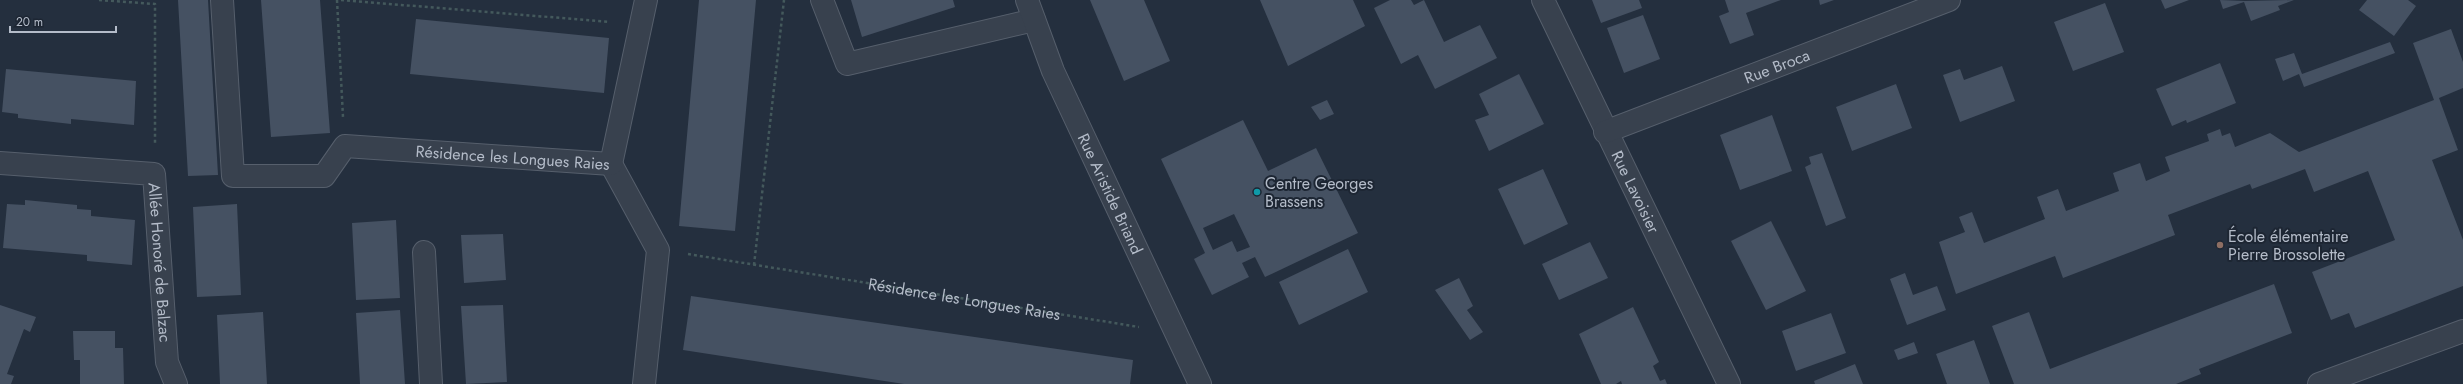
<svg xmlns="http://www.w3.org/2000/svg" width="2463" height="384" font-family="Jost,sans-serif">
  <rect width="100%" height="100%" fill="#242f3e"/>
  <path fill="#455162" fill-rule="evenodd" d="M 178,0 L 208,0 L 218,175 L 188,176 Z
    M 261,0 L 320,0 L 330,133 L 271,137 Z
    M 699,0 L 756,0 L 735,231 L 679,226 Z
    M 851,0 L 953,0 L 955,7 L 862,37 Z
    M 1090,0 L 1144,0 L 1170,61 L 1124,81 Z
    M 1260,0 L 1353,0 L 1365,26 L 1288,66 Z
    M 1390,0 L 1411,0 L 1414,5 L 1424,0 L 1444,42 L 1480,25 L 1497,58 L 1435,89 L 1418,55 L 1401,64 L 1374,8 Z
    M 1592,0 L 1639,0 L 1642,8 L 1601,23 Z
    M 1725,0 L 1781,0 L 1746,13 L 1754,35 L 1730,44 L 1719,16 L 1729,12 Z
    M 1819,0 L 1834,0 L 1820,5 Z
    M 2161,0 L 2189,0 L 2165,9 Z
    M 2220,0 L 2245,1 L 2294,0 L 2278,6 L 2280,10 L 2251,21 L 2244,2 L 2223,9 Z
    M 2367,0 L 2408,0 L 2416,6 L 2394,36 L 2359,10 Z
    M 2105,3 L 2124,52 L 2073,71 L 2054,22 Z
    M 1643,15 L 1660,59 L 1624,73 L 1607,28 Z
    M 416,19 L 609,38 L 604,93 L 410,74 Z
    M 2451,29 L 2463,62 L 2463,88 L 2439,98 L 2458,150 L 2432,160 L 2463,240 L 2463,286 L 2355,328 L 2349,313 L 2331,320 L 2312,272 L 2395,240 L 2368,171 L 2314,192 L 2305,169 L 2252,189 L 2250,184 L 2168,215 L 2175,235 L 2063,278 L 2055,256 L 1956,294 L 1939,242 L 1965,232 L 1959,217 L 1972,212 L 1984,243 L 2045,219 L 2037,197 L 2058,189 L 2066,211 L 2119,191 L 2113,173 L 2140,163 L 2146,181 L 2170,171 L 2165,157 L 2209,141 L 2207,134 L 2220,129 L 2222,136 L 2230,133 L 2235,147 L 2270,133 L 2299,152 L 2434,100 L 2413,43 Z
    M 2390,42 L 2395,53 L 2304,87 L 2299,74 L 2283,81 L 2275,59 L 2294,53 L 2302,74 Z
    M 2220,63 L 2236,103 L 2187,123 L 2186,120 L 2172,126 L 2156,89 Z
    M 2002,66 L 2015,101 L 1960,122 L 1943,75 L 1960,69 L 1964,80 Z
    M 6,69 L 136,81 L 134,125 L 71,119 L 71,124 L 18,118 L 18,114 L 2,112 Z
    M 1519,74 L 1544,124 L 1489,151 L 1475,120 L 1489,115 L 1479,94 Z
    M 1896,84 L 1912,128 L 1852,151 L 1836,107 Z
    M 1327,100 L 1334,114 L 1320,120 L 1311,107 Z
    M 1772,115 L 1792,171 L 1740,190 L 1720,135 Z
    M 1243,120 L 1268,171 L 1316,148 L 1358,233 L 1265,277 L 1255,257 L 1242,263 L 1249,277 L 1212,295 L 1194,259 L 1205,253 L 1161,159 ZM 1234,214 L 1250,247 L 1237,252 L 1232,241 L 1213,250 L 1203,228 Z
    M 1822,153 L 1846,218 L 1826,226 L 1805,167 L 1811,164 L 1809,157 Z
    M 1543,169 L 1568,224 L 1524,245 L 1498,189 Z
    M 25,200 L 77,205 L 77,209 L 91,210 L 91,216 L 135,220 L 132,265 L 87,261 L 87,255 L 3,248 L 7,204 L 25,205 Z
    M 237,204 L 241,295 L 197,297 L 193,207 Z
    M 396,220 L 400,298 L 356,300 L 352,223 Z
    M 1771,221 L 1806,291 L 1766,310 L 1731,241 Z
    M 503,234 L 506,280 L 464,283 L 461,235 Z
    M 1590,242 L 1608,278 L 1559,300 L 1542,264 Z
    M 1348,249 L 1368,292 L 1299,325 L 1279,282 Z
    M 1905,273 L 1913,295 L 1937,286 L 1946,310 L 1907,325 L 1890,279 Z
    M 1459,278 L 1473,306 L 1467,310 L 1483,332 L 1470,340 L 1435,290 Z
    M 2274,284 L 2292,333 L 2199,369 L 2201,374 L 2176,384 L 2014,384 L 1992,326 L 2029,312 L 2050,369 Z
    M 691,296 L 1133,360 L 1130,384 L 904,384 L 683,350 Z
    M 0,305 L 36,317 L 30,332 L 24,329 L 7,374 L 14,376 L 11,384 L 0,384 Z
    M 503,305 L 507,382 L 466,384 L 461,306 Z
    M 1633,307 L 1659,362 L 1653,366 L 1660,381 L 1665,379 L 1667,384 L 1622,384 L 1621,381 L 1616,384 L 1601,384 L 1579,334 Z
    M 400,310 L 405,384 L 360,384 L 356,313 Z
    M 263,312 L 267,384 L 220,384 L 217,315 Z
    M 1831,313 L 1846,353 L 1796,371 L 1782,331 Z
    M 73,331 L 115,331 L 115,348 L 123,348 L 124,384 L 80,384 L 80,360 L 74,360 Z
    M 1974,340 L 1990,384 L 1947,384 L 1936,354 Z
    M 1914,342 L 1918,353 L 1898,360 L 1894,350 Z
    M 1855,364 L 1863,384 L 1815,384 L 1814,381 Z"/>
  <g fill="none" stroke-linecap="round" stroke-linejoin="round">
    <g stroke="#565f6c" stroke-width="24">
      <g id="minor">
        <path id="s2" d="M 222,0 L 233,176 L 324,176 L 345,146 L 611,164"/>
        <path d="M 822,0 L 847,64 L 1034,20"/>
        <path id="s3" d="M 1027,0 L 1053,71 L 1200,384"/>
        <path id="s4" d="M 1543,0 L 1729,384"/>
        <path id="s5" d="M 1605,132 L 1949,0"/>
        <path id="s6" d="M 0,163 L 154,174 L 167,362 L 176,384"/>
        <path d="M 611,164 L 658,250 L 644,384"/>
        <path d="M 611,164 L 646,0"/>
        <path d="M 424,252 L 431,384"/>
        <path d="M 2319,384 L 2463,331"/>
      </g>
    </g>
    <g stroke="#44595c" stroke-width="2.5" stroke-dasharray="3 3" stroke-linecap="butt">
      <path d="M 99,0 L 155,4 L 155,145"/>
      <path d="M 337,0 L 343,117"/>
      <path d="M 341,0 L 610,22"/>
      <path id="s1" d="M 688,254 L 1139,327"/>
      <path d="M 754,265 L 784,0"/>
    </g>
    <use href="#minor" stroke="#38414e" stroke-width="22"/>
  </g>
  <circle fill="#0f9aa8" stroke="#1d2633" stroke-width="1.5" cx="1257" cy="192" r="4"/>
  <circle fill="#8d6e63" stroke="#1d2633" stroke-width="1.5" cx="2220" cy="245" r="4"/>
  <g text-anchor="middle" stroke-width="4" stroke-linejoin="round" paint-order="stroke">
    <g font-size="16" fill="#b4bcc9" stroke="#1d2633">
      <text dy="6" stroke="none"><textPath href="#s5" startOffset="184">Rue Broca</textPath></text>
      <text dy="6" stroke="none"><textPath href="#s2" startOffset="472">Résidence les Longues Raies</textPath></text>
      <text dy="6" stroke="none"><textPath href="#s3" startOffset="211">Rue Aristide Briand</textPath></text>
      <text dy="6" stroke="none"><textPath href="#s4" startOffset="213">Rue Lavoisier</textPath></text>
      <text dy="6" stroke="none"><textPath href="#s6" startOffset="243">Allée Honoré de Balzac</textPath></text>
      <text dy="6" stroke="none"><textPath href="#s1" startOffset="280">Résidence les Longues Raies</textPath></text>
    </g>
    <g font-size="16" fill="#b4bcc9" stroke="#1d2633" text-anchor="start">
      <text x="1265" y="189">Centre Georges<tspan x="1265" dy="18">Brassens</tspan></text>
      <text x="2228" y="242">École élémentaire<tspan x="2228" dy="18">Pierre Brossolette</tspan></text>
    </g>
  </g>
  <path d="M10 26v6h106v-6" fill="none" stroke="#b4bcc9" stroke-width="2"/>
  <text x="16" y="26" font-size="12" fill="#b4bcc9" stroke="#1d2633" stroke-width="3" paint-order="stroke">20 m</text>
</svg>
